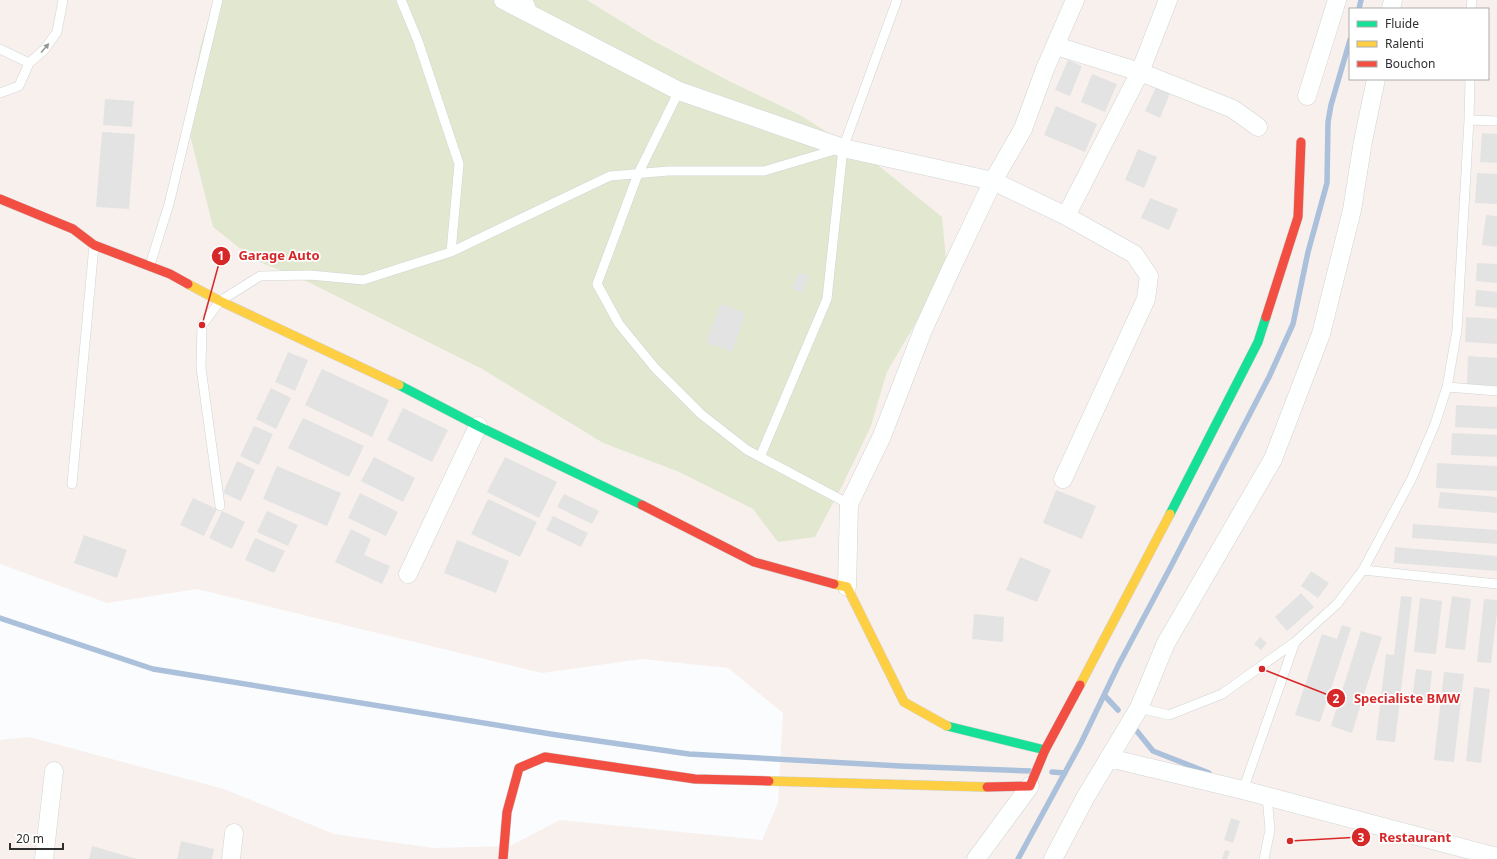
<svg xmlns="http://www.w3.org/2000/svg" width="1497" height="859" font-family="'Noto Sans',sans-serif">
  <rect width="100%" height="100%" fill="#fbfcfd"/>
  <path fill="#f8f0ec" fill-rule="evenodd" d="M 0,0 L 214,0 L 201,44 L 190,97 L 189,131 L 255,260 L 310,283 L 482,369 L 603,443 L 679,472 L 753,509 L 779,542 L 871,426 L 887,372 L 947,270 L 800,115 L 729,81 L 652,40 L 587,0 L 1497,0 L 1497,859 L 0,859 L 0,740 L 29,737 L 224,789 L 334,834 L 433,848 L 510,846 L 560,820 L 762,840 L 778,803 L 783,713 L 728,668 L 642,659 L 542,673 L 197,589 L 107,603 L 0,564 ZM 1350,9 L 1488,9 L 1488,79 L 1350,79 Z"/>
  <path fill="#e1e8cf" d="M 214,0 L 587,0 L 652,40 L 729,81 L 800,115 L 874,162 L 942,217 L 947,270 L 887,372 L 871,426 L 842,486 L 815,537 L 778,542 L 753,509 L 679,472 L 603,443 L 482,369 L 310,283 L 255,260 L 213,227 L 189,131 L 190,97 L 201,44 Z"/>
  <g fill="none" stroke-linecap="round" stroke-linejoin="round">
    <path stroke="#abc0db" stroke-width="5.5" d="M 1359,9 L 1361,0
      M 0,618 L 153,669 L 557,735 L 689,754 L 900,766 L 1030,771
      M 1104,695 L 1118,710
      M 1136,730 L 1153,751 L 1209,773
      M 1052,772 L 1065,773
      M 1018,859 L 1081,743 L 1119,664 L 1169,570 L 1269,377 L 1293,324 L 1308,252 L 1327,183 L 1328,122 L 1331,105 L 1350,40"/>
  </g>
  <path fill="#e3e3e4" d="M 1068,60 L 1082,66 L 1070,96 L 1055,90 Z
    M 1092,74 L 1117,84 L 1105,112 L 1081,102 Z
    M 1156,87 L 1170,93 L 1160,118 L 1145,111 Z
    M 105,99 L 134,101 L 132,127 L 103,125 Z
    M 1056,106 L 1097,124 L 1085,152 L 1044,135 Z
    M 102,132 L 135,134 L 129,209 L 96,207 Z
    M 1482,133 L 1497,134 L 1497,163 L 1480,162 Z
    M 1138,149 L 1157,157 L 1144,188 L 1125,180 Z
    M 1477,173 L 1497,174 L 1497,204 L 1475,203 Z
    M 1150,198 L 1178,209 L 1169,230 L 1141,218 Z
    M 1486,215 L 1497,216 L 1497,247 L 1482,245 Z
    M 1477,263 L 1497,264 L 1497,283 L 1476,281 Z
    M 799,272 L 809,277 L 802,293 L 792,288 Z
    M 1476,290 L 1497,292 L 1497,308 L 1475,306 Z
    M 721,304 L 746,313 L 732,352 L 706,342 Z
    M 1466,317 L 1497,319 L 1497,344 L 1465,342 Z
    M 288,352 L 308,360 L 295,391 L 275,382 Z
    M 1468,356 L 1497,358 L 1497,386 L 1467,385 Z
    M 322,369 L 389,400 L 372,437 L 305,405 Z
    M 271,388 L 291,398 L 276,429 L 256,419 Z
    M 1456,405 L 1497,407 L 1497,429 L 1455,427 Z
    M 403,408 L 448,430 L 432,462 L 387,440 Z
    M 303,418 L 364,446 L 349,477 L 288,448 Z
    M 254,426 L 273,434 L 259,465 L 240,456 Z
    M 1452,433 L 1497,435 L 1497,457 L 1451,455 Z
    M 374,457 L 415,478 L 403,502 L 361,481 Z
    M 505,457 L 557,482 L 539,518 L 487,492 Z
    M 237,461 L 255,470 L 241,501 L 223,493 Z
    M 1437,463 L 1497,466 L 1497,491 L 1436,488 Z
    M 277,466 L 341,493 L 327,526 L 263,499 Z
    M 1056,490 L 1096,506 L 1082,539 L 1043,523 Z
    M 1440,492 L 1497,497 L 1497,513 L 1438,508 Z
    M 360,493 L 398,512 L 386,536 L 348,518 Z
    M 564,494 L 599,511 L 592,524 L 557,507 Z
    M 193,498 L 217,509 L 204,536 L 180,525 Z
    M 488,499 L 537,522 L 520,557 L 471,534 Z
    M 222,511 L 245,522 L 232,549 L 209,538 Z
    M 267,511 L 298,525 L 288,546 L 257,532 Z
    M 553,516 L 588,533 L 581,547 L 546,530 Z
    M 1413,524 L 1497,530 L 1497,544 L 1412,538 Z
    M 351,529 L 371,539 L 364,555 L 390,566 L 382,584 L 335,562 Z
    M 84,535 L 127,550 L 117,578 L 74,563 Z
    M 255,538 L 285,551 L 274,573 L 245,560 Z
    M 457,540 L 509,561 L 496,593 L 444,573 Z
    M 1395,547 L 1497,556 L 1497,571 L 1394,563 Z
    M 1020,557 L 1051,570 L 1037,602 L 1006,590 Z
    M 1311,571 L 1329,583 L 1318,598 L 1301,586 Z
    M 1301,593 L 1314,607 L 1287,631 L 1275,617 Z
    M 1401,596 L 1412,597 L 1395,742 L 1376,740 L 1386,654 L 1394,655 Z
    M 1452,596 L 1471,599 L 1465,650 L 1445,648 Z
    M 1420,598 L 1442,601 L 1436,654 L 1414,652 Z
    M 1484,599 L 1497,600 L 1497,613 L 1491,663 L 1477,662 Z
    M 974,614 L 1004,617 L 1003,642 L 972,639 Z
    M 1342,625 L 1351,628 L 1320,722 L 1295,715 L 1322,634 L 1337,639 Z
    M 1361,631 L 1382,637 L 1352,733 L 1331,726 Z
    M 1260,637 L 1267,643 L 1261,650 L 1254,644 Z
    M 1416,669 L 1432,671 L 1429,701 L 1412,699 Z
    M 1444,672 L 1464,674 L 1454,762 L 1434,760 Z
    M 1474,687 L 1490,689 L 1481,763 L 1466,761 Z
    M 1231,818 L 1240,821 L 1233,843 L 1224,840 Z
    M 181,841 L 214,849 L 212,859 L 177,859 Z
    M 92,846 L 137,859 L 89,859 Z
    M 1225,850 L 1230,851 L 1227,859 L 1222,859 Z"/>
  <g fill="none" stroke-linecap="round" stroke-linejoin="round">
    <g stroke="#d2d3d4" stroke-width="10">
      <path id="lane" d="M 401,0 L 418,41 L 459,164 L 451,252
        M 528,0 L 534,15
        M 1471,9 L 1472,0
        M 0,49 L 29,63
        M 679,91 L 638,174 L 597,284 L 619,324 L 655,368 L 701,414 L 747,450 L 849,504
        M 0,93 L 19,86 L 29,63 L 44,50 L 57,32 L 63,0
        M 1469,120 L 1497,121
        M 150,265 L 169,204 L 218,0
        M 1447,387 L 1497,391
        M 760,457 L 827,299 L 843,148 L 897,0
        M 72,484 L 94,245
        M 220,506 L 201,368 L 202,325 L 220,301 L 260,276 L 310,275 L 363,280 L 451,252 L 610,176 L 668,171 L 764,171 L 838,149
        M 1363,570 L 1497,584
        M 1139,708 L 1169,715 L 1222,694 L 1295,642 L 1337,604 L 1363,570 L 1412,478 L 1435,424 L 1447,387 L 1457,330 L 1469,120 L 1470,79
        M 1243,790 L 1295,642
        M 1264,859 L 1270,830 L 1267,796"/>
    </g>
    <g stroke="#d2d3d4" stroke-width="19">
      <path id="street" d="M 503,0 L 679,91 L 843,148 L 993,181 L 1066,216 L 1134,254 L 1149,276 L 1146,299 L 1063,479
        M 1391,9 L 1393,0
        M 1056,46 L 1140,72 L 1168,0
        M 1307,96 L 1337,0
        M 1066,216 L 1140,72 L 1233,109 L 1258,127
        M 408,574 L 478,426
        M 847,587 L 849,504 L 882,436 L 923,330 L 951,269 L 993,181 L 1023,129 L 1045,69 L 1075,0
        M 1109,758 L 1243,790 L 1497,857
        M 44,859 L 54,771
        M 231,859 L 234,833
        M 976,859 L 1030,786
        M 1053,859 L 1085,798 L 1139,708 L 1166,643 L 1273,459 L 1321,334 L 1352,210 L 1363,141 L 1376,79"/>
    </g>
    <g stroke="#d2d3d4" stroke-width="10">
      <path id="fast" d="M 399,385 L 478,426 L 642,505
        M 1170,514 L 1258,342 L 1266,317
        M 947,726 L 1045,750"/>
    </g>
    <g stroke="#d2d3d4" stroke-width="10">
      <path id="slow" d="M 188,284 L 220,301 L 399,385
        M 834,584 L 847,587 L 904,702 L 947,726
        M 1080,685 L 1170,514
        M 769,781 L 987,787"/>
    </g>
    <g stroke="#d2d3d4" stroke-width="10">
      <path id="jam" d="M 0,199 L 73,229 L 94,245 L 170,274 L 188,284
        M 1266,317 L 1298,217 L 1301,142
        M 642,505 L 754,562 L 834,584
        M 987,787 L 1030,786 L 1045,750 L 1080,685
        M 503,859 L 507,812 L 519,768 L 545,757 L 695,779 L 769,781"/>
    </g>
    <use href="#lane" stroke="#feffff" stroke-width="9"/>
    <use href="#street" stroke="#feffff" stroke-width="18"/>
    <use href="#fast" stroke="#16e098" stroke-width="9"/>
    <use href="#slow" stroke="#ffcf43" stroke-width="9"/>
    <use href="#jam" stroke="#f24e42" stroke-width="9"/>
  </g>
  <defs><path id="oneway-solid" d="M-6-.8H1V-3.2L6.5 0L1 3.2V.8H-6Z"/></defs>
  <use fill="#969798" href="#oneway-solid" transform="translate(45 48) rotate(-49)"/>
  <path fill="none" stroke="#d62828" stroke-width="1.5" d="M202 325L221 256M1262 669L1336 698M1290 841L1361 837"/>
  <g fill="#d62828" stroke="#fff" stroke-width="1.5">
    <circle cx="202" cy="325" r="4"/>
    <circle cx="1262" cy="669" r="4"/>
    <circle cx="1290" cy="841" r="4"/>
    <circle cx="221" cy="256" r="10"/>
    <circle cx="1336" cy="698" r="10"/>
    <circle cx="1361" cy="837" r="10"/>
  </g>
  <g font-size="12" text-anchor="middle" font-weight="bold" fill="#fff">
    <text x="221" y="260">1</text>
    <text x="1336" y="703">2</text>
    <text x="1361" y="842">3</text>
  </g>
  <g font-size="13" text-anchor="middle" font-weight="bold" fill="#d62828" stroke="#fff" stroke-width="3.5" stroke-linejoin="round" paint-order="stroke">
    <text x="279" y="260">Garage Auto</text>
    <text x="1407" y="703">Specialiste BMW</text>
    <text x="1415" y="842">Restaurant</text>
  </g>
  <rect x="1349" y="8" width="140" height="72" fill="#ffffff" stroke="#acacac"/>
  <rect x="1357" y="21" width="20" height="6" fill="#16e098" stroke="#acacac"/>
  <text x="1385" y="28" font-size="12" fill="#2f2f30">Fluide</text>
  <rect x="1357" y="41" width="20" height="6" fill="#ffcf43" stroke="#acacac"/>
  <text x="1385" y="48" font-size="12" fill="#2f2f30">Ralenti</text>
  <rect x="1357" y="61" width="20" height="6" fill="#f24e42" stroke="#acacac"/>
  <text x="1385" y="68" font-size="12" fill="#2f2f30">Bouchon</text>
  <path d="M10 843v6h53v-6" fill="none" stroke="#2f2f30" stroke-width="2"/>
  <text x="16" y="843" font-size="12" fill="#2f2f30" stroke="#ffffff" stroke-width="3" paint-order="stroke">20 m</text>
</svg>
